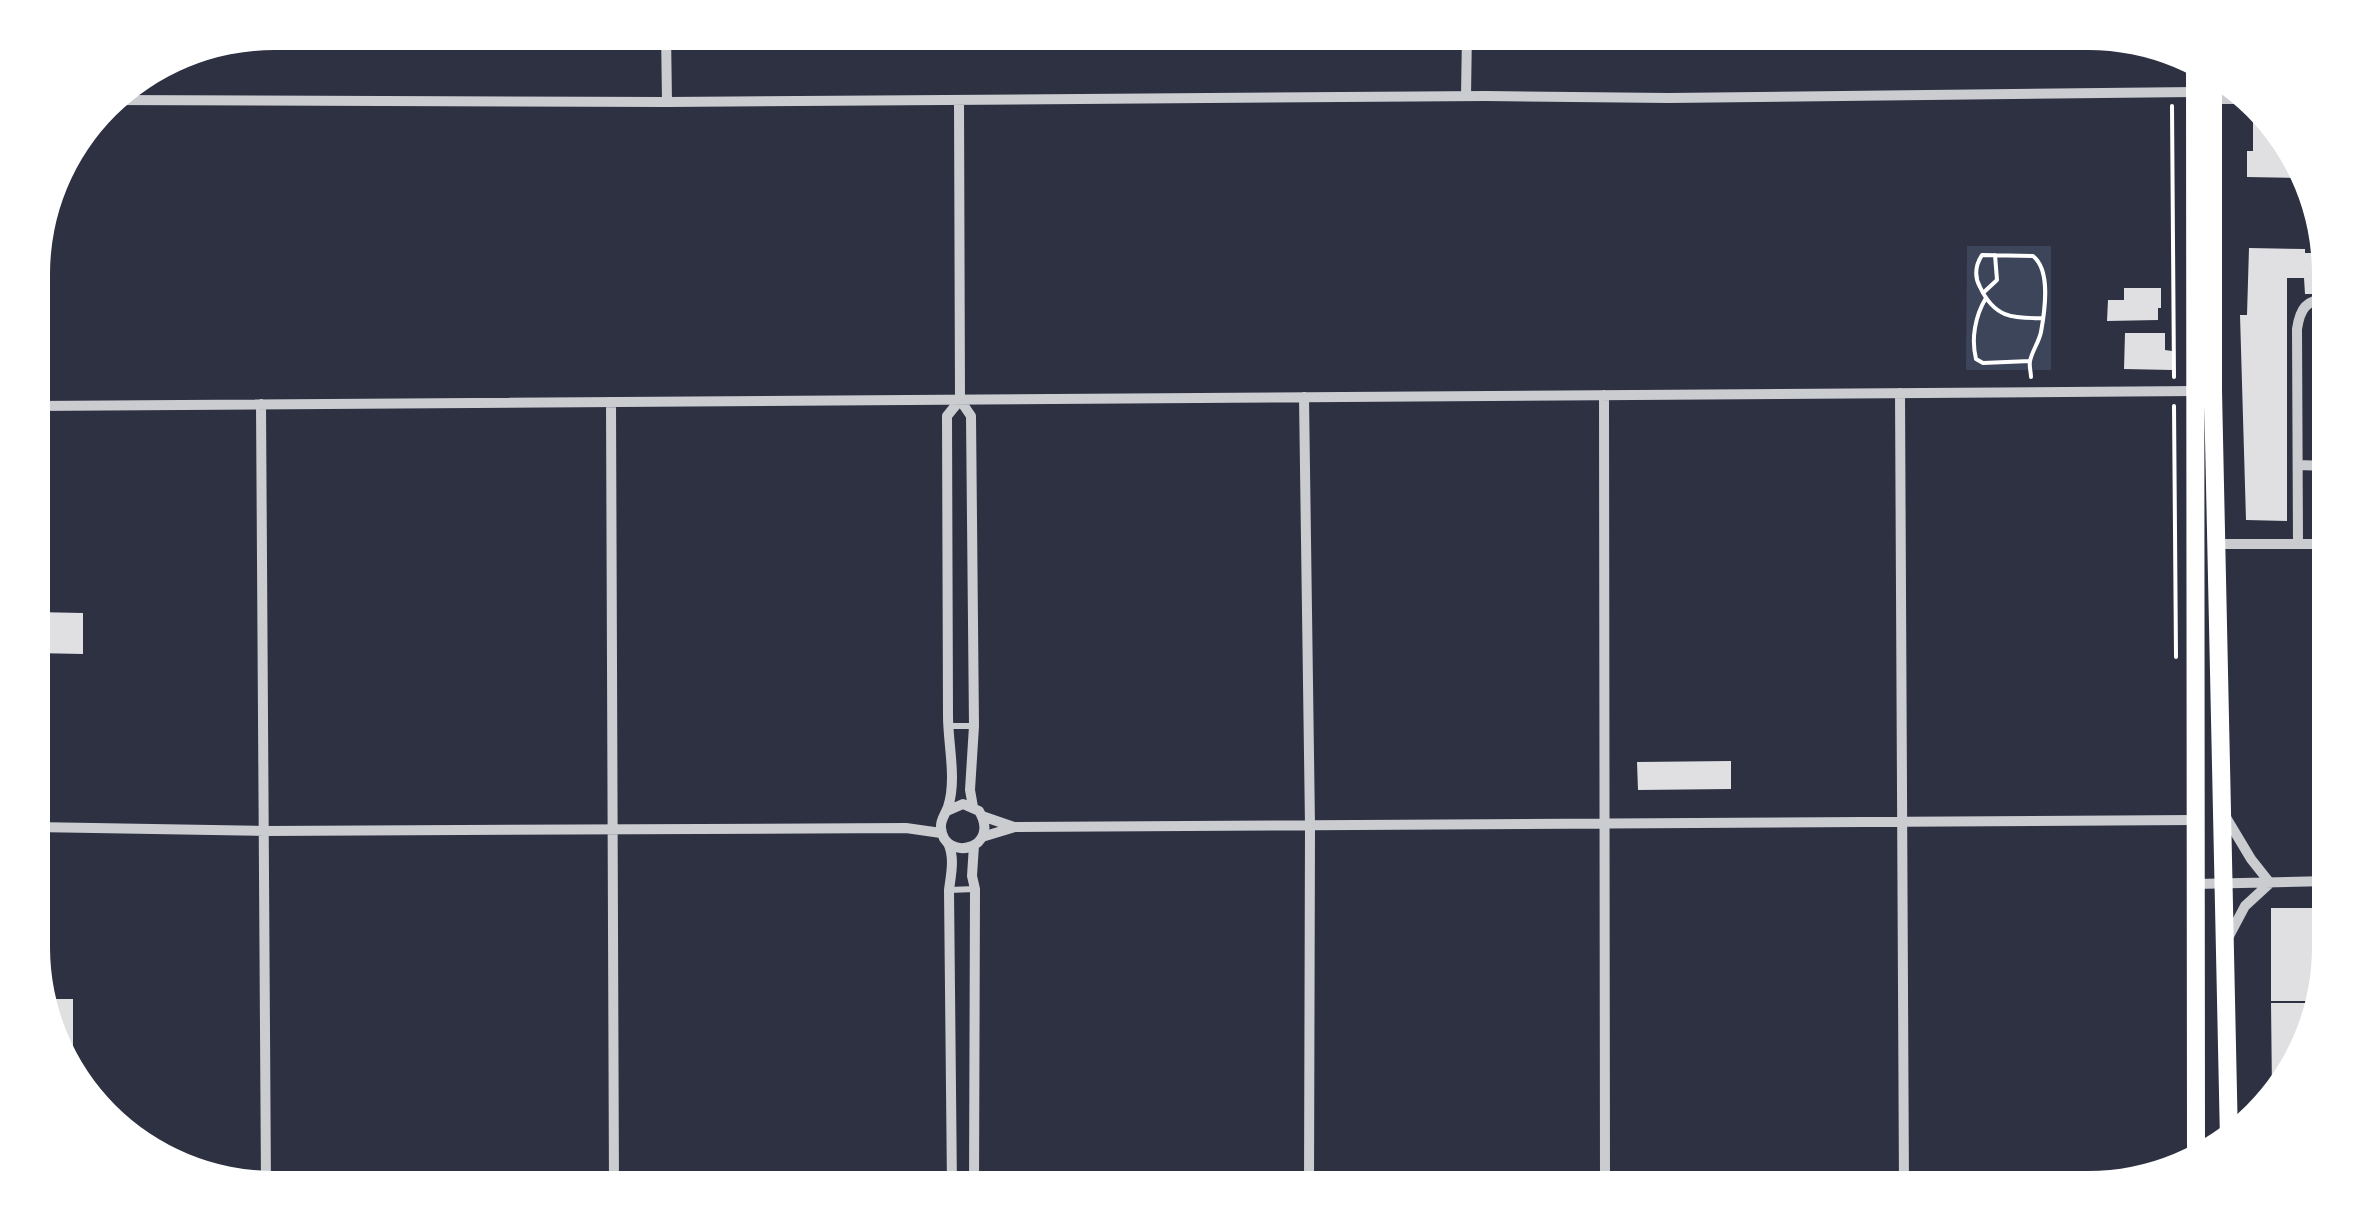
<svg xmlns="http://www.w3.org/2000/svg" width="2362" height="1221" font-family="'Work Sans',sans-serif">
  <rect width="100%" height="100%" fill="#2d3142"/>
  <path fill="#3c4559" d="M 1967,246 L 2051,246 L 2051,370 L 1966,370 Z"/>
  <path fill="#e0e0e3" d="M 1883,32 L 1909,32 L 1909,48 L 1883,48 Z
    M 2253,122 L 2269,122 L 2288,139 L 2303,178 L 2247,177 L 2247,151 L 2253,151 Z
    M 2249,248 L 2305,249 L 2305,253 L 2328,253 L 2328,294 L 2305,294 L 2304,278 L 2287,278 L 2287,521 L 2246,520 L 2240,315 L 2247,315 Z
    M 2124,288 L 2161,288 L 2161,308 L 2158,308 L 2158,320 L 2107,321 L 2108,300 L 2124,300 Z
    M 2314,318 L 2328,319 L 2328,412 L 2313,411 Z
    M 2125,333 L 2165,333 L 2165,350 L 2172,351 L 2172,370 L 2124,369 Z
    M 2317,418 L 2328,418 L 2328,455 L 2317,455 Z
    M 2315,474 L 2328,474 L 2328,526 L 2315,526 Z
    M 34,612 L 83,613 L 83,654 L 34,653 Z
    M 1731,761 L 1731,789 L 1638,790 L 1637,762 Z
    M 2271,908 L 2329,908 L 2329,934 L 2322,934 L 2322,980 L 2317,1001 L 2271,1001 Z
    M 42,999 L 73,999 L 73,1078 L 72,1078 Z
    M 2271,1003 L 2316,1003 L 2304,1054 L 2272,1091 Z"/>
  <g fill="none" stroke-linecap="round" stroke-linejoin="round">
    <path stroke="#fff" stroke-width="4" d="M 2172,106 L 2174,377
      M 1983,293 L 1997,280 L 1995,255
      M 1986,298 C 1975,316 1971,339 1976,359 L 1983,363 L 2030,361
      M 2031,377 C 2031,372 2029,367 2030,361 C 2032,351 2039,342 2041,332 C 2045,310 2051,270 2033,256 L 1982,255 C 1975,266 1974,276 1980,287 C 1994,317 2012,319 2043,318
      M 2174,406 L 2176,657"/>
    <path stroke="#caccd0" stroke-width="6" d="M 948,726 L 974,726
      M 949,890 L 975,889"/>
    <path stroke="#caccd0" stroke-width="10" d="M 666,32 L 667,102
      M 1466,96 L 1467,32
      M 2213,99 L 2242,99
      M 109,100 L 667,102 L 1486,96 L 1669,98 L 2195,92
      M 959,101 L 960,400 L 971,416 L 974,726 L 970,790 L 973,807
      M 1900,393 L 1904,1188
      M 1604,395 L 1605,1188
      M 1304,397 L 1310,826 L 1309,1188
      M 611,402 L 614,1188
      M 261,404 L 266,1187
      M 33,406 L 2197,391
      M 2298,465 L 2328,466
      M 2215,544 L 2328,544
      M 2298,544 L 2297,329 C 2300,309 2306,299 2328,299
      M 947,811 L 963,804 L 979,811 C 1002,849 944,863 941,828 C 940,820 945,815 948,807 C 957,779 948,745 948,716 C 948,616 947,516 947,416 L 960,400
      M 2224,814 L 2251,859 L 2270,883 L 2245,906 L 2228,938
      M 982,816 L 1014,827
      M 34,827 L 265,831 L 906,828 L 941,833
      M 982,837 L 1015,827 L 2194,820
      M 948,843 C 955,858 951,874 949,890 L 952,1188
      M 974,845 L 972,876 L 975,889 L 974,1188
      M 2195,884 L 2329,881"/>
    <path stroke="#fff" stroke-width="18" d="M 2195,58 L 2196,1157
      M 2213,73 L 2213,391 L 2229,1140"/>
  </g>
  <path d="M0 0H2362V1221H0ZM274 50H2088A224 224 0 0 1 2312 274V947A224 224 0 0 1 2088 1171H274A224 224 0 0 1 50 947V274A224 224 0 0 1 274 50Z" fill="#fff" fill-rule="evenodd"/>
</svg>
